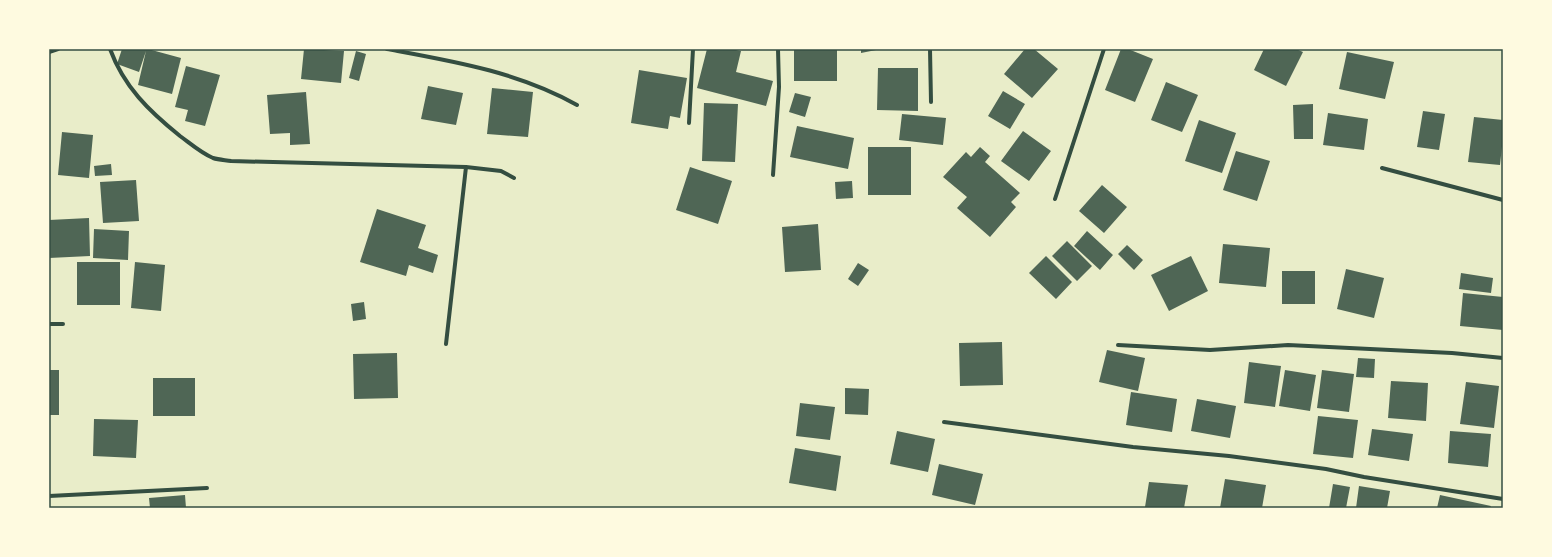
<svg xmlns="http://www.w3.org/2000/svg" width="1552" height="557" font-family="Montserrat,sans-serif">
  <rect width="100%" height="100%" fill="#e9edc9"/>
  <path fill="#4f6655" d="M 122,49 L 148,49 L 181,58 L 172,94 L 138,85 L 146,51 L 139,72 L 117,64 Z
    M 304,49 L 344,51 L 341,83 L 301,79 Z
    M 707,49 L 731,49 L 741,51 L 736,72 L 773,81 L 766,106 L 697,88 Z
    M 794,49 L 837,49 L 837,81 L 794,81 Z
    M 861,49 L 876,49 L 876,50 L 861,53 Z
    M 1025,49 L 1034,49 L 1058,69 L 1032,98 L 1004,74 Z
    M 1121,49 L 1128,49 L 1153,59 L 1135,102 L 1105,90 Z
    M 1264,49 L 1296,49 L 1303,52 L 1286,86 L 1254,70 Z
    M 356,51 L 366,54 L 359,81 L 349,78 Z
    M 1347,52 L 1394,62 L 1385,99 L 1339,89 Z
    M 186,66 L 220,75 L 205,126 L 185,121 L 188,110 L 175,107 Z
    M 878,68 L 918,68 L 918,111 L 877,110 Z
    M 639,70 L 687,78 L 680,118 L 670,116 L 668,129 L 631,123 Z
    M 1166,82 L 1198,95 L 1182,132 L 1151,120 Z
    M 428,86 L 463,93 L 456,125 L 421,119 Z
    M 492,88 L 533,92 L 528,137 L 487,134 Z
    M 1003,91 L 1025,104 L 1010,129 L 988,116 Z
    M 306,92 L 310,144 L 290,145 L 290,133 L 270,134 L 267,95 Z
    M 795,93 L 811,97 L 805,117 L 789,112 Z
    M 704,103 L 738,104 L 735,162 L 702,161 Z
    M 1313,104 L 1313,139 L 1294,139 L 1293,105 Z
    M 1423,111 L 1445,114 L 1439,150 L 1417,147 Z
    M 1328,113 L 1368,119 L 1364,150 L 1323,145 Z
    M 902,114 L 946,118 L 943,145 L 899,140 Z
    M 1474,117 L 1503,120 L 1503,137 L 1500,165 L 1468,162 Z
    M 1199,120 L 1236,133 L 1222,173 L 1185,161 Z
    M 797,126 L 854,138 L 848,169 L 790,157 Z
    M 1023,131 L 1051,151 L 1029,181 L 1001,161 Z
    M 62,132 L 93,135 L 89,178 L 58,175 Z
    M 868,147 L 911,147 L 911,195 L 868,195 Z
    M 980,147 L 990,156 L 985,162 L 1020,193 L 1011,202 L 1016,207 L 990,237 L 957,208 L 967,197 L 943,177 L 966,152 L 971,157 Z
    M 1236,151 L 1270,161 L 1257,201 L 1223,190 Z
    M 111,164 L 112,175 L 95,176 L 94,166 Z
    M 690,167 L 732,181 L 718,224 L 676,210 Z
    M 136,180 L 139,221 L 103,223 L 100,182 Z
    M 852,181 L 853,198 L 836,199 L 835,182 Z
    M 1102,185 L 1127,207 L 1104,233 L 1079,211 Z
    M 377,209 L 426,225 L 418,248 L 438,255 L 433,273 L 409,265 L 406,276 L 360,262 Z
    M 89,218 L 90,256 L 49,258 L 49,220 Z
    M 818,224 L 821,270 L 785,272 L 782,227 Z
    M 94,229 L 129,231 L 128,260 L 93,258 Z
    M 1087,231 L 1113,255 L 1100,270 L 1074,246 Z
    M 1067,241 L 1092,266 L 1077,281 L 1052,256 Z
    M 1223,244 L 1270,248 L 1266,287 L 1219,283 Z
    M 1127,245 L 1143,260 L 1134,270 L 1118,254 Z
    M 1046,256 L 1072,282 L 1056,299 L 1029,273 Z
    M 1191,256 L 1208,291 L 1169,311 L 1151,275 Z
    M 77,262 L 120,262 L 120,305 L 77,305 Z
    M 135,262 L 165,265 L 161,311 L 131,308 Z
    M 858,263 L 869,270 L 858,286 L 848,279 Z
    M 1346,269 L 1384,278 L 1374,318 L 1337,309 Z
    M 1282,271 L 1315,271 L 1315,304 L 1282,304 Z
    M 1461,273 L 1493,278 L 1491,293 L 1459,289 Z
    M 1463,293 L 1503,297 L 1503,330 L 1460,326 Z
    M 364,302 L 366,319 L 353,321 L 351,304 Z
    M 1002,342 L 1003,385 L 960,386 L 959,343 Z
    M 1107,350 L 1145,358 L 1138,391 L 1099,382 Z
    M 397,353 L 398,398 L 354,399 L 353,354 Z
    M 1358,358 L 1375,359 L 1374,378 L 1356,377 Z
    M 1249,362 L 1281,366 L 1275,407 L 1244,403 Z
    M 49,370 L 59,370 L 59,415 L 49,415 Z
    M 1285,370 L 1316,375 L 1310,411 L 1279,406 Z
    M 1322,370 L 1354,374 L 1349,412 L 1317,408 Z
    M 153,378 L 195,378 L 195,416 L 153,416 Z
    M 1391,381 L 1428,383 L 1426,421 L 1388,418 Z
    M 1466,382 L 1499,386 L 1494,428 L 1460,424 Z
    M 845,388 L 869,389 L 868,415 L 845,414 Z
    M 1131,392 L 1177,399 L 1172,432 L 1126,425 Z
    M 1197,399 L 1236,406 L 1230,438 L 1191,431 Z
    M 800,403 L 835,407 L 830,440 L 796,436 Z
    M 1318,416 L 1358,420 L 1353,458 L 1313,454 Z
    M 94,419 L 138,420 L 136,458 L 93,456 Z
    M 1372,429 L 1413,434 L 1409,461 L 1368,455 Z
    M 897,431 L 935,439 L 928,472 L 890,464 Z
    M 1450,431 L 1491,434 L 1488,467 L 1448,463 Z
    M 795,448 L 841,456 L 836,491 L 789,483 Z
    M 939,464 L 983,474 L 975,505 L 932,495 Z
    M 1225,479 L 1266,485 L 1262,508 L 1220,508 Z
    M 1149,482 L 1188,485 L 1184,508 L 1145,507 Z
    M 1333,484 L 1350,487 L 1346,508 L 1329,508 Z
    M 1359,486 L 1390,491 L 1387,508 L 1356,508 Z
    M 185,495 L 186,508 L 150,508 L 149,498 Z
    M 1440,495 L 1491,506 L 1490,508 L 1437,508 Z"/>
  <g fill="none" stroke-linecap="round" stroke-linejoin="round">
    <path stroke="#344e41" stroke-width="4" d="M 110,49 C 124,87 149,111 180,136 C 191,144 201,153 213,158 C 219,160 226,160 231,161 L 466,167 L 501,171 L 514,178
      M 387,49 C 452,61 519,72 577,105
      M 930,49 L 931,102
      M 49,52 L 58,49
      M 689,123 L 693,49
      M 1382,168 L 1503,200
      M 773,175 L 779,87 L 778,49
      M 1055,199 L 1104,49
      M 49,324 L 63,324
      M 446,344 L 466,167
      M 1118,345 L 1210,350 L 1288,345 L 1452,353 L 1503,358
      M 944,422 L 1133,447 L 1229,456 L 1326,469 L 1364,477 L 1503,499
      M 49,496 L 207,488"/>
  </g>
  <rect width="1552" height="557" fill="none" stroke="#fefae0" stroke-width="100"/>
  <rect x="50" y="50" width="1452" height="457" fill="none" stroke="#344e41" stroke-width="1.5"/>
</svg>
